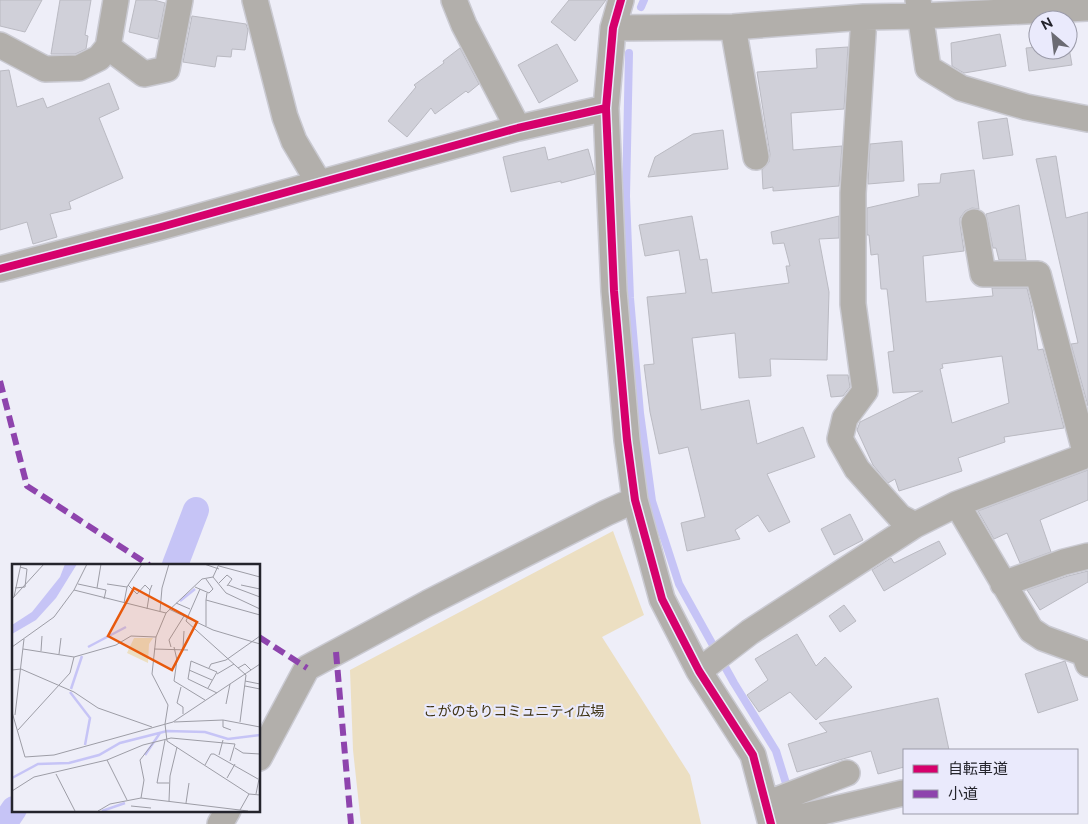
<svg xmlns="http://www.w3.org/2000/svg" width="1088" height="824" font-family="Raleway,'Noto Sans JP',sans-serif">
  <rect width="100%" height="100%" fill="#eeeef8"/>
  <path fill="#ecdfc2" d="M 613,531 L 644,615 L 602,637 L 690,775 L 701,824 L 361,824 L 353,750 L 350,670 Z"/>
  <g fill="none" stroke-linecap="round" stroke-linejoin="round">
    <path stroke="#c6c4f6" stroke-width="8" d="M 641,7 L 644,0
      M 629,53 L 626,196 L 630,298 L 640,413 L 652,501 L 679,584 L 734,683 L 776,751 L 789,793"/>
    <path stroke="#c6c4f6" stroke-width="26" d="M 175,565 L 196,510
      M 4,824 L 14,809"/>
  </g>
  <path fill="#d0d0d9" stroke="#babac2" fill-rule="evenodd" d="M 0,0 L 42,0 L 25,32 L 0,26 Z
    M 60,0 L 91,0 L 85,35 L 88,36 L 86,49 L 75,54 L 51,54 Z
    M 136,0 L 154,0 L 165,3 L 158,39 L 129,32 Z
    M 569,0 L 606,0 L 575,41 L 551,22 Z
    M 192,16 L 246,24 L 248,30 L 245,50 L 232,49 L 231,57 L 217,56 L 215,67 L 183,62 Z
    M 1000,34 L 1006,66 L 964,73 L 952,66 L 951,43 Z
    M 1068,42 L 1072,65 L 1029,71 L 1026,48 L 1038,47 L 1038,50 L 1068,50 Z
    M 557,44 L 578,81 L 539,103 L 518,65 Z
    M 848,47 L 844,109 L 791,113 L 793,150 L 842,146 L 839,186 L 773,191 L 773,187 L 763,189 L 762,170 L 769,162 L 770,154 L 757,72 L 817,68 L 816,49 Z
    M 460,48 L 479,84 L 468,93 L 466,91 L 435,114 L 431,108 L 407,137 L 388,121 L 416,87 L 414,85 L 444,63 L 443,61 Z
    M 9,70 L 17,107 L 43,98 L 47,108 L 109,83 L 119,109 L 99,118 L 123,178 L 69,202 L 71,209 L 50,214 L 57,237 L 33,244 L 27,222 L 0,230 L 0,71 Z
    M 1007,118 L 1013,155 L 983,159 L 978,122 Z
    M 723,130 L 728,169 L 648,177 L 655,157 L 693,134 Z
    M 902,141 L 904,181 L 868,184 L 870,144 Z
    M 545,147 L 548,160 L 588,149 L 595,174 L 561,183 L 561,181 L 511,192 L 503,157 Z
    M 1056,156 L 1066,218 L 1088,212 L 1088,406 L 1071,344 L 1078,343 L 1036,159 Z
    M 974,170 L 979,209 L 972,208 L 965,211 L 960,218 L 960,224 L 964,251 L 923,256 L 926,302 L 993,296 L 992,288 L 1027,288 L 1032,309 L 1038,350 L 1043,349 L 1064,428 L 1004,437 L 1005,442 L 958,458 L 962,471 L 899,491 L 895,479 L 888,483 L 873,465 L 857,430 L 860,422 L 923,391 L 893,393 L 888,352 L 894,351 L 887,289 L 881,289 L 878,254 L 871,255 L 869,235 L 867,235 L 867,208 L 919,196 L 918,184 L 940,183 L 941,174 ZM 1002,356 L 1009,403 L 952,423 L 940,369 L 943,368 L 942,364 Z
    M 1019,205 L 1026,260 L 999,260 L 996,248 L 993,248 L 986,214 Z
    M 692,216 L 700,260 L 707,259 L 712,293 L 789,283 L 786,266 L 790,266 L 784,243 L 773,244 L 771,232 L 839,216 L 839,238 L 819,239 L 829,292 L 827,360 L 770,359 L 771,376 L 739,378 L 735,333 L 692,338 L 701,410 L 749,400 L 757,444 L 803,427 L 815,457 L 767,474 L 790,522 L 769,532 L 758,515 L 735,530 L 740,539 L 687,551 L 681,523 L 705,517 L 688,447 L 659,454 L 650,412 L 644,365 L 654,364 L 647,297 L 686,293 L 679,250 L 645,256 L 639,225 Z
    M 827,375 L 848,375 L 850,387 L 843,396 L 831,397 Z
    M 1088,470 L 1088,500 L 1040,520 L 1051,552 L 1020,563 L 1007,533 L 994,539 L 978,511 Z
    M 850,514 L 863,540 L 834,555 L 821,529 Z
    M 939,541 L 946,554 L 884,591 L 872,570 L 891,558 L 894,563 Z
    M 1088,571 L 1088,582 L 1040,610 L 1027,590 L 1068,576 Z
    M 844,605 L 856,621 L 840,632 L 829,616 Z
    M 797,634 L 816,666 L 825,657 L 852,687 L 816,720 L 790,692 L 759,712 L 747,695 L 768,680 L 755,659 Z
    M 1065,661 L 1078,700 L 1038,713 L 1025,674 Z
    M 938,698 L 949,750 L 904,750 L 904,767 L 878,774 L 871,751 L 797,772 L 788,744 L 827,732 L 819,723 Z"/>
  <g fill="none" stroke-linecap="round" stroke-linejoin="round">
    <g stroke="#cacad2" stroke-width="28">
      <path id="street" d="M 255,0 L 285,117 L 294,141 L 319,183
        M 454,0 L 464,25 L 518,128
        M 621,0 L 613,28 L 606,108 L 614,291 L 627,440 L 635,500 L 662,599 L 699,671 L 753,755 L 771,824
        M 918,0 L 928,68 L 961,88 L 1026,107 L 1088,119
        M 864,17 L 853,193 L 853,304 L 865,391 L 845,418 L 840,439 L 857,469 L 900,517 L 915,525
        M 733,27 L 756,157
        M 613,28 L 733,27 L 864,17 L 921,16 L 1088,8
        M 0,45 L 45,69 L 79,68 L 99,58 L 108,47 L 116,0
        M 108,47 L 144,74 L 167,69 L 180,0
        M 974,222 L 983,274 L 1038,274 L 1086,455
        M 0,269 L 161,227 L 518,128 L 606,108
        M 957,504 L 1031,630 L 1043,638 L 1084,653 L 1088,664
        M 1003,584 L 1064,562 L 1088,556
        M 699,671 L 750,632 L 915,525 L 957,504 L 1088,455
        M 259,758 L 307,668 L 428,603 L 606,513 L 635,500
        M 766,804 L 847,773
        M 220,824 L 228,810
        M 771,824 L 903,793"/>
    </g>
    <use href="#street" stroke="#b2afab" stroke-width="25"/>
    <path stroke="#8e44ad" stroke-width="6" stroke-dasharray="12 6" stroke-linecap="butt" d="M 0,381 L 27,486 L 149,565
      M 259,637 L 307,668
      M 336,652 L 351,824"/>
    <g stroke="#eaeafc" stroke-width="11">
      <path id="cycleway" d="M 621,0 L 613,28 L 606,108 L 614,291 L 627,440 L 635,500 L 662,599 L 699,671 L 753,755 L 771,824
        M 0,269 L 161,227 L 518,128 L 606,108"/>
    </g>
    <use href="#cycleway" stroke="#d6006c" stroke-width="8"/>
  </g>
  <g text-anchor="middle" stroke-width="4.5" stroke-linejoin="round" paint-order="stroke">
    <g font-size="14" fill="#3f3313" stroke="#eaeafc">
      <text x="514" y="716">こがのもりコミュニティ広場</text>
    </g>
  </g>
  <g transform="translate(12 564)">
    <rect width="248" height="248" fill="#eeeef8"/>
    <path d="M 122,74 L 141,74 L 137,80 L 136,99 L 115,89 Z" fill="#ecdfc2"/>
    <path d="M 53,0 L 65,0 L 44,34 L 24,56 L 0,70 L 0,61 L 20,48 L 48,13 Z" fill="#c6c4f6"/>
    <path fill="none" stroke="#c6c4f6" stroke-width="2.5" d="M 168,37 L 183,25M 76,83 L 114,63M 59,125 L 70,92M 58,128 L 78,154 L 73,181M 133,191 L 148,169M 0,214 L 26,200 L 57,199 L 87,191 L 108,179 L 155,167 L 193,168 L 216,175 L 248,171M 90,247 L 113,239"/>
    <path fill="none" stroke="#9d9da6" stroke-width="1" d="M 192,0 L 207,5M 207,0 L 201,13 L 190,15 L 154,49 L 144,73 L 140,110 L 156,141 L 153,160 L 155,177 L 237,230 L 248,231M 207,2 L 248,13M 201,13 L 214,29 L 248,45M 207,19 L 215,11 L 220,15 L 215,22M 66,20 L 94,26 L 92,35M 95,20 L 115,23M 116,21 L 125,30 L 133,21 L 138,26 L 140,21M 216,21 L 248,33M 229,21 L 248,25M 183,23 L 197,29 L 201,25 L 194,15M 3,24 L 13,23 L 15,5 L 8,3M 85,24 L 89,0M 188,25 L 174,57 L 234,111 L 228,158M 62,26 L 154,49M 195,29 L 194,36 L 248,51M 2,33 L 9,0M 0,35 L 32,0M 112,39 L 115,23 L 130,0M 164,39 L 178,45M 135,45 L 138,26M 157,45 L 201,66 L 248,80M 148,47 L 150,24 L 157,0M 194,62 L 194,36M 0,83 L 42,53 L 62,26 L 75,0M 159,83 L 157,76 L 172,52M 162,83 L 165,96 L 162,117 L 193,136M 171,84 L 172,67M 11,85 L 62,93M 142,85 L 176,86M 29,87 L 30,72M 47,90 L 49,74M 197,104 L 199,100 L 214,96 L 248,72M 226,104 L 233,100 L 239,106M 0,106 L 9,105 L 62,128 L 86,144 L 140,163M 177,106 L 200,116M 205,110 L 222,100M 233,117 L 248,120M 233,122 L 248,125M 169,123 L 165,139 L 171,143 L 171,150M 196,124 L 205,108 L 179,97 L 176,115 L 205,129M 214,140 L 218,120M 0,148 L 13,193 L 42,191 L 161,158 L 248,100M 3,151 L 12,75M 211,156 L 211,163 L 219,166M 162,158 L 211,156 L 248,163M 6,166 L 58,109 L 62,93 L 104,81 L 119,72 L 144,73M 153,176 L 145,219 L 157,219M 223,184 L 231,189 L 248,190M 207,191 L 211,176M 95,196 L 115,236M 193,201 L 199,190 L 202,190 L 246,215M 44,210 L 63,247M 215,214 L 223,200M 0,227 L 22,213 L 95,196 L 131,181 L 159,174 L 223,180 L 218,197M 244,230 L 248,210M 129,234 L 132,216 L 128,196 L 142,178M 157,237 L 158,212 L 165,183M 174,239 L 177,219M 119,242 L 139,244M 228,246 L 237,230M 86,247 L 98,240 L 129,234 L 236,247"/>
    <path fill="#e8590c" fill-opacity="0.15" stroke="#e8590c" stroke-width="2.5" d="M 122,24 L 185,58 L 160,106 L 96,72 Z"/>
    <rect width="248" height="248" fill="none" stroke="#24242c" stroke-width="2.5"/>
  </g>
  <rect x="903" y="749" width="175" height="65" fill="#eaeafc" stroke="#9b9ba9"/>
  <rect x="913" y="765" width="25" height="8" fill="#d6006c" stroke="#9b9ba9"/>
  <text x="948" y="774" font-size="15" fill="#24242c">自転車道</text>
  <rect x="913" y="790" width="25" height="8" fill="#8e44ad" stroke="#9b9ba9"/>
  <text x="948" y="799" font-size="15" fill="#24242c">小道</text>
  <g transform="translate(1053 35) rotate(332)"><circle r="24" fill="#eaeafc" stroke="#9b9ba9"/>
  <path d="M0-4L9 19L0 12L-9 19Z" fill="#6b6b73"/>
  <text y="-8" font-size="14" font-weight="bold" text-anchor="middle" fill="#24242c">N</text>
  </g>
</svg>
